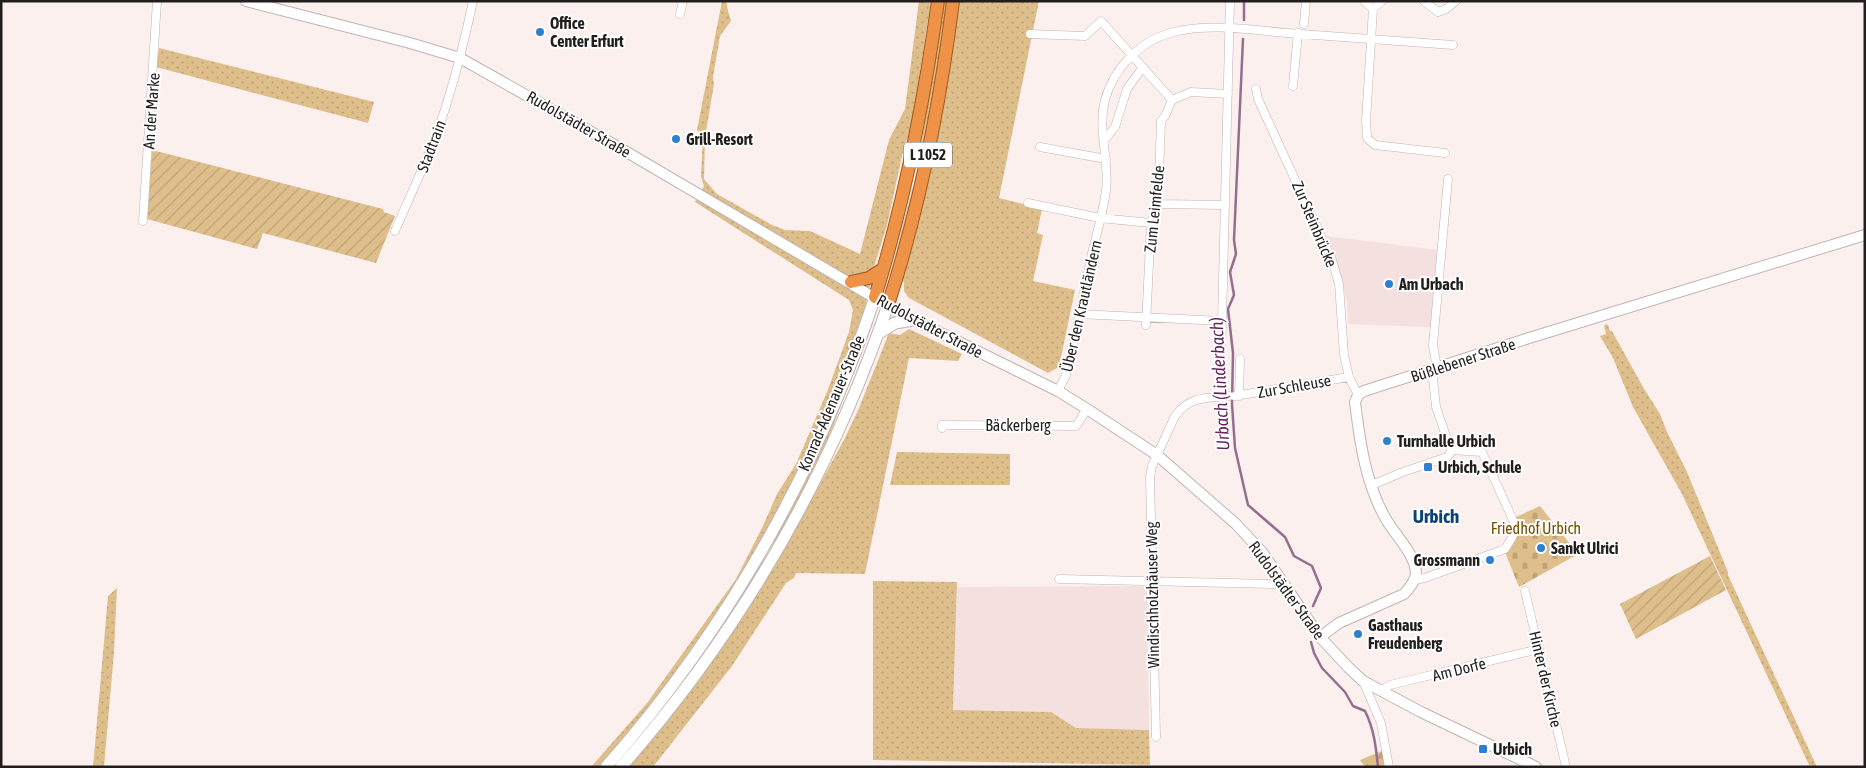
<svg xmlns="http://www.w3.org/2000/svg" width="1866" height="768" font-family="'Asap Condensed',sans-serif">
  <defs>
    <pattern id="grass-dots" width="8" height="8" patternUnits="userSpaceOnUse" patternTransform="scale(1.25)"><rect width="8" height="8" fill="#debe8b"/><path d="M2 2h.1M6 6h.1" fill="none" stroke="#bea378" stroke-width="1.8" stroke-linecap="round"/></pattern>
    <pattern id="forest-firs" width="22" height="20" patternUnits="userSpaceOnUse" patternTransform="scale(1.25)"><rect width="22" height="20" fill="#debe8b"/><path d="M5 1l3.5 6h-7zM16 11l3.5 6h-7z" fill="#bea378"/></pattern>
    <pattern id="cemetery-stones" width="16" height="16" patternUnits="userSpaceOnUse" patternTransform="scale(1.25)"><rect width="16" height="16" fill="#debe8b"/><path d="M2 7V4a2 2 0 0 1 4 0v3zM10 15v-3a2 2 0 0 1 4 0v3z" fill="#bea378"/></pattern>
    <pattern id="garden-furrows" width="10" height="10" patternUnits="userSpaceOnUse" patternTransform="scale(1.25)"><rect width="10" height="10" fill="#debe8b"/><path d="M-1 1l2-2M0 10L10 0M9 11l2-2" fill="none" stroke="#bea378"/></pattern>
  </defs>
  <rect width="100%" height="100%" fill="#fbf0ee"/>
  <path fill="#f4e0de" d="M 1326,236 L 1439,250 L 1433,323 L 1429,327 L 1348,324 L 1347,302 L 1334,252 Z
    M 1147,586 L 1149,730 L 1076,728 L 1051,712 L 953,710 L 957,587 Z"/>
  <path fill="url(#grass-dots)" d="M 722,1 L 727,1 L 727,7 L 731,21 L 720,36 L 713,77 L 714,84 L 705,137 L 704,179 L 717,194 L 772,225 L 785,230 L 810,231 L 860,254 L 889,140 L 905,109 L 919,1 L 931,1 L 911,129 L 904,147 L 887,225 L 875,264 L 862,320 L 814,440 L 755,553 L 718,611 L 663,689 L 599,767 L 591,767 L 647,703 L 736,579 L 762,528 L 777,494 L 796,464 L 827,392 L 849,332 L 853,310 L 849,300 L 695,202 L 704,186 L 701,176 L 703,137 L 697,130 Z
    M 943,1 L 948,1 L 923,160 L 892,277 L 890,276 L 918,167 Z
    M 957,1 L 1039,1 L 999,198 L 1042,209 L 1037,233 L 1043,235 L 1033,281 L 1075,290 L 1059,367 L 1048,373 L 909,298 L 904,291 L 904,282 L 901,280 Z
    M 159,48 L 374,102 L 368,123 L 156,67 Z
    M 871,322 L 873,323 L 821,457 L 777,543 L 774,541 C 812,470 841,397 871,322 Z
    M 1606,324 L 1608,325 L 1610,331 L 1612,331 L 1643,387 L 1660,414 L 1667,432 L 1687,472 L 1728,572 L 1728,575 L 1817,767 L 1810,767 L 1682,494 L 1633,407 L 1613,358 L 1600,336 L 1606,334 L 1604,326 Z
    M 909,329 L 962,354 L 958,361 L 909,358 L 865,574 L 796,573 L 794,578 L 786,583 L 732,666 L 653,767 L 628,767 L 706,670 L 741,619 L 777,562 L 845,438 L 859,408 L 889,333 L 900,335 Z
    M 897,452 L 1010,454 L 1010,485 L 890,485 Z
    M 873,581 L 957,582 L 953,710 L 1051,712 L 1076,728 L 1149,730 L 1150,765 L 873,760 Z
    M 117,588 L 114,652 L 104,767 L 93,767 L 108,596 Z"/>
  <path fill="url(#forest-firs)" d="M 1384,750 L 1386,767 L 1365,767 L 1360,760 Z"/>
  <path fill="url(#cemetery-stones)" d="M 1540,506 L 1578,554 L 1519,587 L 1505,552 C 1518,541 1519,532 1516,517 Z"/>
  <path fill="url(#garden-furrows)" d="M 152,150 L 383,209 L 384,212 L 395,216 L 376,263 L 263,233 L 257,249 L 147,219 Z
    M 1710,556 L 1726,590 L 1636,639 L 1620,604 Z"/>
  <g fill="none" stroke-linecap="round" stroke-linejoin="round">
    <path stroke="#956e8f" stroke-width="2.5" d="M 1244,20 L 1244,1
      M 1243,39 L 1234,240 L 1236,254 L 1230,272 L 1234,295 L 1228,309 L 1233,353 L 1232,404 L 1235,448 L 1248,505 L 1285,537 L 1294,556 L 1312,566 L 1321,588 L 1313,606
      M 1311,642 L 1314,653 L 1322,668 L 1345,692 L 1353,706 L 1365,711 C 1374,729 1376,747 1378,767"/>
    <g stroke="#bfb4b3" stroke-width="9">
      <path id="minor" d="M 1364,1 L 1373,9
        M 1382,1 L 1373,9 L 1366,121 L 1367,138 L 1375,145 L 1445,153
        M 1424,1 L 1438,12 L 1446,9 L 1456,1
        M 680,14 L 683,1
        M 1304,24 L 1306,1
        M 1030,34 L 1085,36 L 1101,21 L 1172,100
        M 1293,86 L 1298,33
        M 1256,89 L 1258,99 L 1332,260 L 1339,284 L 1344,355 L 1349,377 L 1358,395
        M 1104,141 L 1115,127 L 1127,89 L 1143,67
        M 1040,147 L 1106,159
        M 1028,203 L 1100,218 L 1151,223
        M 1158,204 L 1224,205
        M 143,221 L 157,1
        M 395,231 C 410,196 427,161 440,124 C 454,84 464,43 473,1
        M 1079,314 L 1222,321
        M 1146,325 L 1151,223 L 1158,204 L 1161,121 L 1165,116 L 1172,100 L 1191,92 L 1228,94
        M 1221,361 L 1230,1
        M 1437,369 L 1433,345 L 1448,179
        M 1058,391 L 1066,375 C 1075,335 1084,294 1092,253 C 1097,233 1103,212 1106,191 C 1110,161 1097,130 1105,100 C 1114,67 1141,40 1174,32 C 1210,23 1251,30 1287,33 C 1343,37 1398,41 1453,45
        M 1235,396 L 1349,377
        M 1239,396 L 1240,359
        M 942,428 L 942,425 L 1076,426 L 1087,409
        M 1372,485 L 1403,472 L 1447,457 L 1452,451 L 1451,445 L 1446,436 L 1436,407 L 1432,370
        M 1059,579 L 1275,584 L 1282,580
        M 1414,580 L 1425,578 L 1505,549 L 1513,536 L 1515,528 L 1513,520 L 1482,452 L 1451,450
        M 1525,591 L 1566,767
        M 1363,681 L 1381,723 L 1389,767
        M 1380,691 L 1390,685 L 1539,649
        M 1156,737 L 1150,477 L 1152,466 L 1175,416 C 1190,396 1206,398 1229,396"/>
    </g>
    <g stroke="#bfb4b3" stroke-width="12">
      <path id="tertiary" d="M 246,1 L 410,43 L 460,58 L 625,151 L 902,314 L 1058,391 L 1087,409 L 1157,455 L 1236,524 L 1262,552 L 1320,637 L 1349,668 L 1363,681 L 1421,712 L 1536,767
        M 1320,637 L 1339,623 L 1404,594 C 1409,588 1415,582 1416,574 C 1416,556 1398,538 1389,524 C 1366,488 1360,443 1355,402 L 1358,395 L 1364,391 L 1529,338 L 1865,235"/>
    </g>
    <g stroke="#bfb4b3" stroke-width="13">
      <path id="secondary" d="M 879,333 L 895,323 L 913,320
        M 606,767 C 727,630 817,470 875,297
        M 621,767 C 740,632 830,475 888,305"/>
    </g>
    <g stroke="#a4581b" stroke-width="14">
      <path id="trunk" d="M 851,282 L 869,278 L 883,269
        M 875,297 C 905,200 924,101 938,1
        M 888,305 C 920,206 940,105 953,1"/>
    </g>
    <use href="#minor" stroke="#fff" stroke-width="8"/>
    <use href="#tertiary" stroke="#fff" stroke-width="10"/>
    <use href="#secondary" stroke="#fff" stroke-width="11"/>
    <use href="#trunk" stroke="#ee9248" stroke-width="12"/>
  </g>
  <g fill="#2d80cf" stroke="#fff" stroke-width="2">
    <circle cx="540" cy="32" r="5"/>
    <circle cx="676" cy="139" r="5"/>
    <circle cx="1389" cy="284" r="5"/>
    <circle cx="1387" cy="441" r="5"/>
    <rect x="1423" y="462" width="10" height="10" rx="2.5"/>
    <circle cx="1541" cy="548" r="5"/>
    <circle cx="1490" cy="560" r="5"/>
    <circle cx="1358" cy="634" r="5"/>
    <rect x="1478" y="744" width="10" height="10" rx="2.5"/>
  </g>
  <g text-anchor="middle" stroke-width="4" stroke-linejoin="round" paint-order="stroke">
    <rect fill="#fff" stroke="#646262" stroke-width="1" x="904" y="142.5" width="48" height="25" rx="4"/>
    <g font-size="15" font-weight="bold" fill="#221e1e">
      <text x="928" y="160">L 1052</text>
    </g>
    <g font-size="16" font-weight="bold" fill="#221e1e" stroke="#fff" text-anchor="start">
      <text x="550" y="29">Office<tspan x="550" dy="18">Center Erfurt</tspan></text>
      <text x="686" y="145">Grill-Resort</text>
      <text x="1399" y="290">Am Urbach</text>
      <text x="1397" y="447">Turnhalle Urbich</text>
      <text x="1438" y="473">Urbich, Schule</text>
      <text x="1551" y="554">Sankt Ulrici</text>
      <text x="1480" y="566" text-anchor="end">Grossmann</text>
      <text x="1368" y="631">Gasthaus<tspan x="1368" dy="18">Freudenberg</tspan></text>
      <text x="1493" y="755">Urbich</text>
    </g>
    <g font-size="16" fill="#221e1e" stroke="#fff">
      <text transform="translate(151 111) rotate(-86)" y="6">An der Marke</text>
      <text transform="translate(579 124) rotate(30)" y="6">Rudolstädter Straße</text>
      <text transform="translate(431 146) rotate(-69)" y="6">Stadtrain</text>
      <text transform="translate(1154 209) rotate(-84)" y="6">Zum Leimfelde</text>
      <text transform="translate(1315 224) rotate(67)" y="6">Zur Steinbrücke</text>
      <text transform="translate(1081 306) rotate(-77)" y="6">Über den Krautländern</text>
      <text transform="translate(930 326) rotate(28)" y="6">Rudolstädter Straße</text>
      <text transform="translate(1463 360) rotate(-18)" y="6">Büßlebener Straße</text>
      <text transform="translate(1294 386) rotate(-10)" y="6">Zur Schleuse</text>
      <text transform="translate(831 403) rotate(-67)" y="6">Konrad-Adenauer-Straße</text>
      <text x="1018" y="431">Bäckerberg</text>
      <text transform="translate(1287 590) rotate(54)" y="6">Rudolstädter Straße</text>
      <text transform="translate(1152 595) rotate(-91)" y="6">Windischholzhäuser Weg</text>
      <text transform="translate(1459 669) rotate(-14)" y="6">Am Dorfe</text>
      <text transform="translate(1546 679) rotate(77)" y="6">Hinter der Kirche</text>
    </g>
    <g font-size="16" fill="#724f00" stroke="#fff">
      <text x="1536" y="534">Friedhof Urbich</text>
    </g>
    <g font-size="18" font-style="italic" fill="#65265f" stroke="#fff">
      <text transform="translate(1220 384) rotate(-93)" y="6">Urbach (Linderbach)</text>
    </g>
    <g font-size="19" font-weight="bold" fill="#0c4374" stroke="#fff">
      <text x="1436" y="523">Urbich</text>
    </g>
  </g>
  <rect width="1866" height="768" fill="none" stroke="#221e1e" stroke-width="5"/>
</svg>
